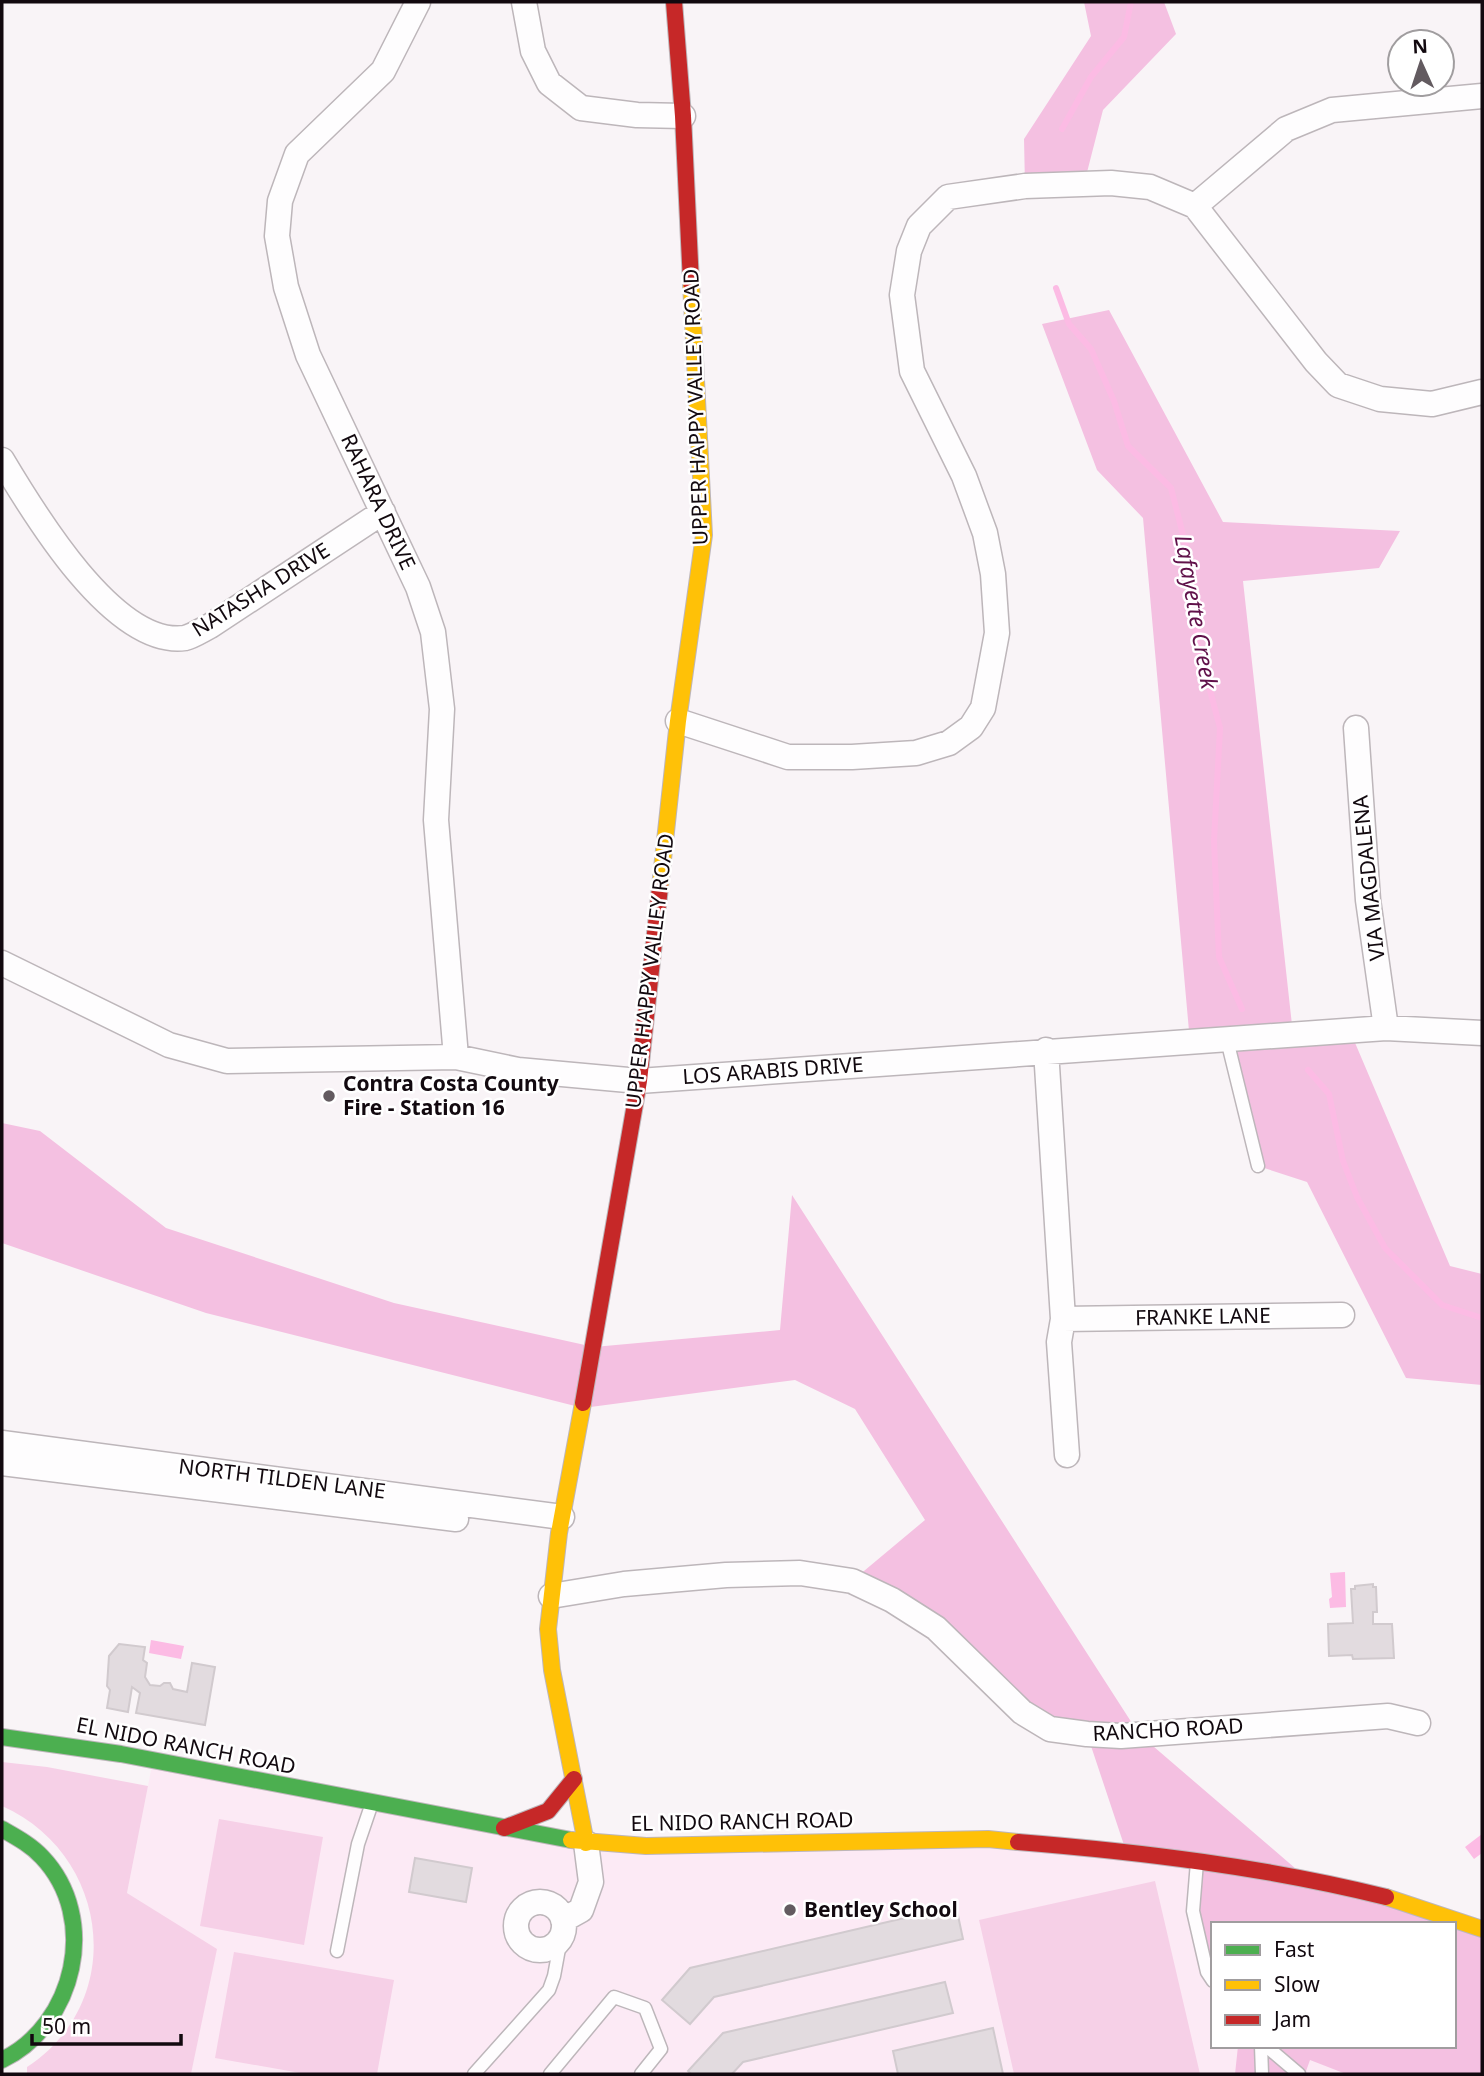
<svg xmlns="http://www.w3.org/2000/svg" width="1484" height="2076" font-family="'Noto Sans',sans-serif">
  <rect width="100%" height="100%" fill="#f9f4f7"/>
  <path fill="#fceaf5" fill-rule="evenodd" d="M 153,1760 L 586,1843 L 646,1846 L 988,1839 L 1126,1851 L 1243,1867 L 1384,1896 L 1482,1929 L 1482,2074 L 191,2074 L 216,1949 L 127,1893 ZM 1213,1924 L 1454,1924 L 1454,2046 L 1213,2046 Z"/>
  <path fill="#f6d0e7" d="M 2,1762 L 47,1767 L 148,1786 L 127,1893 L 217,1949 L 191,2074 L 27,2074 L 27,2067 C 128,2001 110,1854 2,1806 Z
    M 219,1819 L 323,1837 L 304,1945 L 200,1926 Z
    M 1155,1881 L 1200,2074 L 1014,2074 L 979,1920 Z
    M 234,1952 L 394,1980 L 377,2074 L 306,2074 L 215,2058 Z"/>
  <path fill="#f4c0e1" d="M 1084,2 L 1164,2 L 1176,34 L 1103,110 L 1084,184 L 1025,186 L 1024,139 L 1091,36 Z
    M 1109,310 L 1223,522 L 1400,531 L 1379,568 L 1243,581 L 1293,1034 L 1350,1031 L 1450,1266 L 1482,1274 L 1482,1385 L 1406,1378 L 1307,1182 L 1258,1166 L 1227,1041 L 1190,1042 L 1143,518 L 1097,470 L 1042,324 Z
    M 2,1123 L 40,1131 L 166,1228 L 394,1303 L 594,1347 L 780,1330 L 792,1195 L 1139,1734 L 1310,1881 L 1482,1929 L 1482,2074 L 1346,2074 L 1310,2060 L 1305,2074 L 1235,2074 L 1238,2046 L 1454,2046 L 1454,1924 L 1213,1924 L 1213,1981 L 1193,1911 L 1197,1861 L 1126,1851 L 1087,1734 L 1050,1729 L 852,1581 L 925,1520 L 855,1409 L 795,1380 L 583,1408 L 206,1313 L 2,1243 Z"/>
  <path fill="#fcbbe4" d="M 1345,1572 L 1346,1607 L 1330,1608 L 1329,1599 L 1332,1597 L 1330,1573 Z
    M 151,1640 L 184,1646 L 181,1659 L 149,1653 Z
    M 1482,1834 L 1482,1853 L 1474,1859 L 1465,1847 Z"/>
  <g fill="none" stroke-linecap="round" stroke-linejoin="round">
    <path stroke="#fcbbe4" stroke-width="6" d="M 1062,129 L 1091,77 L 1124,37 L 1131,2
      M 1056,288 L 1069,324 L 1091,349 L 1114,401 L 1128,446 L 1171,488 L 1191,566 L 1197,641 L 1220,728 L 1214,841 L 1219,957 L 1242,1009
      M 1308,1070 L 1329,1094 L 1343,1161 L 1357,1197 L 1385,1248 L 1442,1305 L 1482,1318"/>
  </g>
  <path fill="#e2dbdf" stroke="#d1cace" stroke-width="2" d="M 1373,1584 L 1373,1587 L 1376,1587 L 1377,1612 L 1373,1612 L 1373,1624 L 1392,1624 L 1394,1658 L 1353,1659 L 1352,1655 L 1329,1656 L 1328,1624 L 1353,1623 L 1351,1589 L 1355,1589 L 1355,1586 Z
    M 119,1644 L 145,1647 L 143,1660 L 147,1663 L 145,1677 L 150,1685 L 160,1686 L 164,1683 L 170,1683 L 173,1689 L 187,1692 L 192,1663 L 215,1667 L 205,1725 L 136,1713 L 140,1693 L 132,1687 L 128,1712 L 107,1708 L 110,1690 L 107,1686 L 109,1656 Z
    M 415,1858 L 472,1868 L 466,1902 L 409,1892 Z
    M 956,1906 L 963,1939 L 714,1997 L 690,2024 L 662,2000 L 690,1968 Z
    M 945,1982 L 953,2013 L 743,2062 L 732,2074 L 691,2074 L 688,2071 L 723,2033 Z
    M 993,2028 L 1003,2074 L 898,2074 L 893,2051 Z"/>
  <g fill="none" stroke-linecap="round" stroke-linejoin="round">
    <g stroke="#bdb6ba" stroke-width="15">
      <path id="lane" d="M 1227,1040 L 1258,1166
        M 1197,1862 L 1193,1911 L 1207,1972 L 1213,1981
        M 337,1951 L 358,1844 L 372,1803
        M 1261,2046 L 1262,2074
        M 1266,2046 L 1299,2074
        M 474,2074 L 549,1990 L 554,1976 L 561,1938
        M 550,2074 L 614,1997 L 645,2008 L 661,2049 L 641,2074"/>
    </g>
    <g stroke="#bdb6ba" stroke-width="27">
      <path id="street" d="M 418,2 L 383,71 L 297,154 L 280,201 L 277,236 L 286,287 L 308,355 L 418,587 L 433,632 L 442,709 L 436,820 L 456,1057
        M 524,2 L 533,51 L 549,83 L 581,108 L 637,115 L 683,116
        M 1195,206 L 1286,129 L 1332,110 L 1482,96
        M 2,460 C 33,512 114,648 185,638 C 193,636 202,630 210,626 L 383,512
        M 678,721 L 788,757 L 852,757 L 916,753 L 949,743 L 971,727 L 983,708 L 997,633 L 993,574 L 985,533 L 964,476 L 912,371 L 902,295 L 909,251 L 919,226 L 948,197 L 1025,186 L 1111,183 L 1150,187 L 1195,206 L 1316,362 L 1338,385 L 1380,399 L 1432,404 L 1482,392
        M 1356,728 L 1368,900 L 1386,1028
        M 2,963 L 169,1045 L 227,1061 L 456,1057 L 518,1070 L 639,1081 L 1386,1028 L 1482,1033
        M 1046,1050 L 1063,1319 L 1059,1342 L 1067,1455
        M 1063,1319 L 1342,1315
        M 2,1443 L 562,1517
        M 2,1463 L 456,1519
        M 551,1596 L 624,1584 L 726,1575 L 800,1573 L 852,1581 L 892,1600 L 936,1628 L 1022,1712 L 1050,1729 L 1087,1734 L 1121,1736 L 1388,1716 L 1418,1723
        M516 1926a24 24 0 1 1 48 0a24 24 0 1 1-48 0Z
        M 563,1920 L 581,1910 L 591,1882 L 586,1843"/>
    </g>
    <g stroke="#bdb6ba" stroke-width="18">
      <path id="fast" d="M 2,1737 L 121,1754 L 571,1840
        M 2,1829 C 16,1837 31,1845 42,1857 C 100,1918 75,2025 2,2060"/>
    </g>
    <g stroke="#bdb6ba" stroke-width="18">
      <path id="slow" d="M 660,887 L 678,721 L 704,535 L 691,283
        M 583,1403 L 559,1533 L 548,1629 L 552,1670 L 586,1843
        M 571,1840 L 646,1846 L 988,1839 L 1018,1842
        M 1386,1897 L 1482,1929"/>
    </g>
    <g stroke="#bdb6ba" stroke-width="18">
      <path id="jam" d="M 674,2 L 683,116 L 691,283
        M 583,1403 L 639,1081 L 660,887
        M 504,1828 L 548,1811 L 574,1779
        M 1018,1842 C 1142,1852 1265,1867 1386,1897"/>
    </g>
    <use href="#lane" stroke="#fefdfe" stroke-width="12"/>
    <use href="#street" stroke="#fefdfe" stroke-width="24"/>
    <use href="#fast" stroke="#4caf50" stroke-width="16"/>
    <use href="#slow" stroke="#ffc107" stroke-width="16"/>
    <use href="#jam" stroke="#c62828" stroke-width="16"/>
  </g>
  <g fill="#635b60" stroke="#fff" stroke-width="2.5">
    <circle cx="329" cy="1096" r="7"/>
    <circle cx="790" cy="1910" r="7"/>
  </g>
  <g text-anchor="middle" stroke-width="5" stroke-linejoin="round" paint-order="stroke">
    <g font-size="21" fill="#12090f" stroke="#fff">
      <text transform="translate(696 407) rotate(-92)" y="7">UPPER HAPPY VALLEY ROAD</text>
      <text transform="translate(378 502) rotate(65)" y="7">RAHARA DRIVE</text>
      <text transform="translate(261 590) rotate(-32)" y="7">NATASHA DRIVE</text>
      <text transform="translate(1369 878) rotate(-96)" y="7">VIA MAGDALENA</text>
      <text transform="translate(650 971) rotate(-83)" y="7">UPPER HAPPY VALLEY ROAD</text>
      <text transform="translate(773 1071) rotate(-4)" y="7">LOS ARABIS DRIVE</text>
      <text transform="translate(1203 1317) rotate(-1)" y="7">FRANKE LANE</text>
      <text transform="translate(282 1479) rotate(7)" y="7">NORTH TILDEN LANE</text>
      <text transform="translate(1168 1730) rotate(-3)" y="7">RANCHO ROAD</text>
      <text transform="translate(186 1746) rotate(11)" y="7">EL NIDO RANCH ROAD</text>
      <text transform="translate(742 1822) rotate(-1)" y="7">EL NIDO RANCH ROAD</text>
    </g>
    <g font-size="21" font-weight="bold" fill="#12090f" stroke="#fff" text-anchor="start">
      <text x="343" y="1091">Contra Costa County<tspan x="343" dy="24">Fire - Station 16</tspan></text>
      <text x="804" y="1917">Bentley School</text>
    </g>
    <g font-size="23" font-style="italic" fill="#60114a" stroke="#fff">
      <text transform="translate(1196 612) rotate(80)" y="8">Lafayette Creek</text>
    </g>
  </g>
  <rect width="1484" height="2076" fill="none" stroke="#12090f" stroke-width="7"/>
  <rect x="1211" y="1922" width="245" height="126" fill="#ffffff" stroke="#a09d9f" stroke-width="2"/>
  <rect x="1225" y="1945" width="35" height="10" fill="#4caf50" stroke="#a09d9f" stroke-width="2"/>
  <text x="1274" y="1957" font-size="21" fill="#12090f">Fast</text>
  <rect x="1225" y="1980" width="35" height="10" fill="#ffc107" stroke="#a09d9f" stroke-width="2"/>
  <text x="1274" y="1992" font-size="21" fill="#12090f">Slow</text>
  <rect x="1225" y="2015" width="35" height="10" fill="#c62828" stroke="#a09d9f" stroke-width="2"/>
  <text x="1274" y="2027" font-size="21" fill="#12090f">Jam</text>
  <g transform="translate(1421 63) rotate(357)"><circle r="33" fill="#ffffff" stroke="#a09d9f" stroke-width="2"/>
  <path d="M0-5L12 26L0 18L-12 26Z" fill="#635b60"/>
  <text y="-10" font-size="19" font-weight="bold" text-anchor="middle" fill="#12090f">N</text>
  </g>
  <path d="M32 2034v10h149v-10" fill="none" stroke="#12090f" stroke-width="3.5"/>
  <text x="42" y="2034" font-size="21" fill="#12090f" stroke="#ffffff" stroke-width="5" paint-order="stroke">50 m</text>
</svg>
